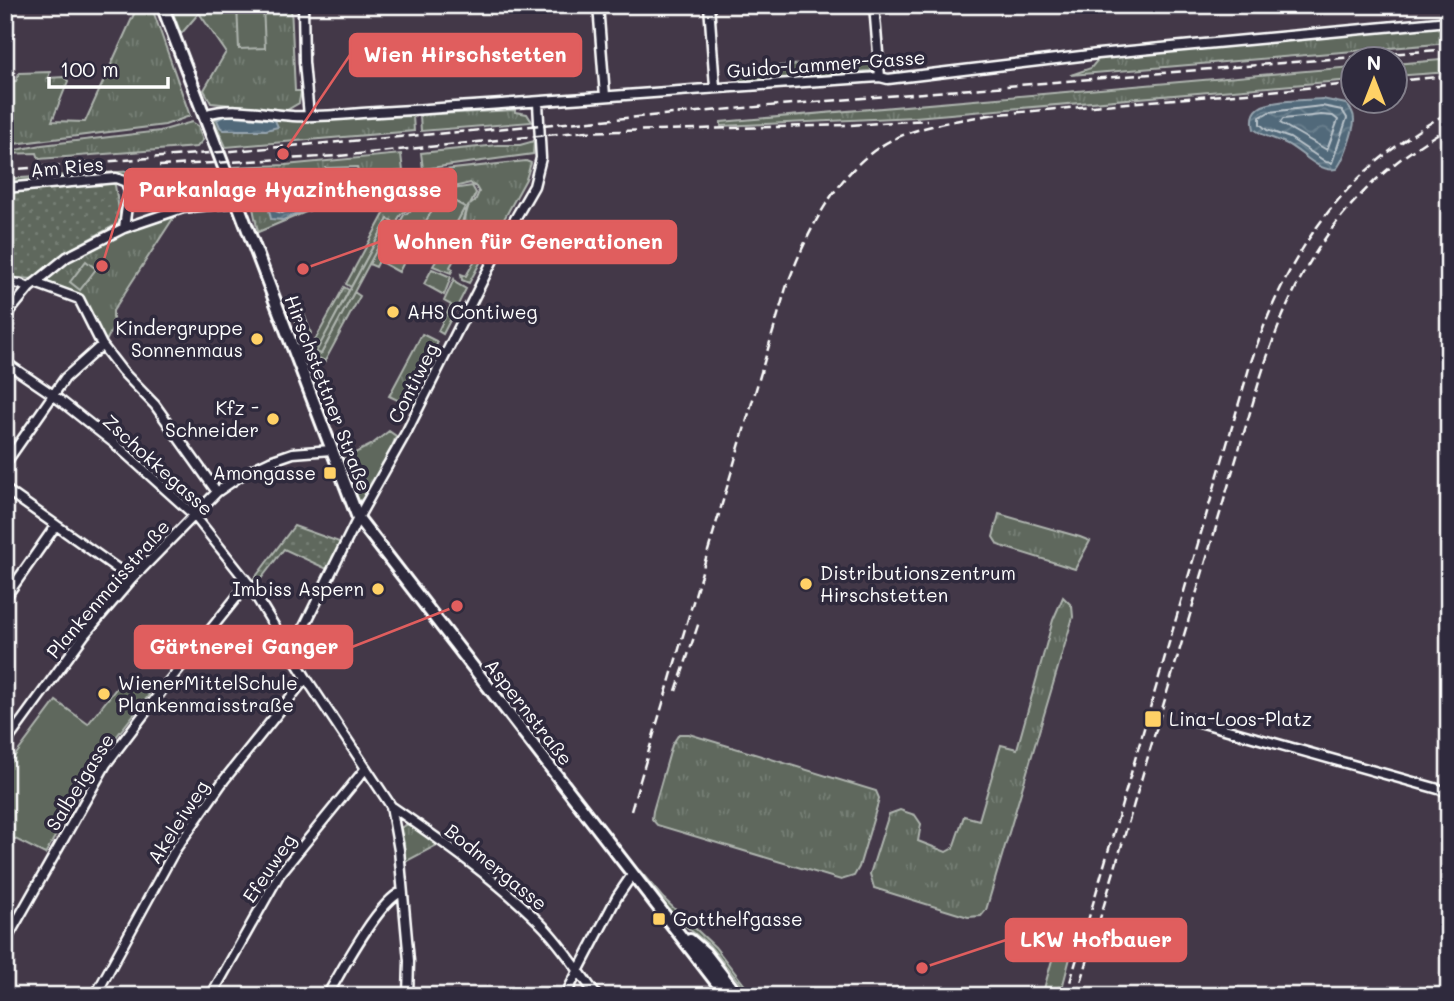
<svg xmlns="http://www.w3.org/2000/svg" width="1454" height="1001" font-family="Mali,sans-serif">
  <defs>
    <pattern id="grass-tufts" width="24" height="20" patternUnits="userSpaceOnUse" patternTransform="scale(1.75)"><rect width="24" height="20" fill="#5e685d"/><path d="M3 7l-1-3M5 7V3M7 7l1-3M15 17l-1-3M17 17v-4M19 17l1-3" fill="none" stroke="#767f75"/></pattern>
    <pattern id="garden-dots" width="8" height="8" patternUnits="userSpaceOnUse" patternTransform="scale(1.75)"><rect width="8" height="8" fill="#5e685d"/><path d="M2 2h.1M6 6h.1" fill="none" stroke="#767f75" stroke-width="1.8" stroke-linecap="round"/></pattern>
    <pattern id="water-waves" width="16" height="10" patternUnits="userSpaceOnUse" patternTransform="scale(1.75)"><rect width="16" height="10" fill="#51697a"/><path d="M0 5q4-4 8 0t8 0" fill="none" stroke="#6b808e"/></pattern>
  </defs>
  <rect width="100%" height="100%" fill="#433848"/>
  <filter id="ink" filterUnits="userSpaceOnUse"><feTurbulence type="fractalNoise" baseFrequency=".0143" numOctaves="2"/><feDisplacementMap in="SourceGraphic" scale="14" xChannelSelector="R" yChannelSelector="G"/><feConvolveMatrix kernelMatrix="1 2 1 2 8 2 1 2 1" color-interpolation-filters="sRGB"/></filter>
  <g filter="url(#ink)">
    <path fill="url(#grass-tufts)" stroke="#aeb4ae" stroke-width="2" d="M 138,5 L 151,5 L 190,116 L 165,125 L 5,145 L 5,82 L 16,81 L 19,73 L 50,72 L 48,78 L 64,77 L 68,81 L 52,121 L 85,122 Z
      M 170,5 L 291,5 L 295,91 L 301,91 L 299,103 L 287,110 L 211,103 L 204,90 L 226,52 L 199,13 L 181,34 Z
      M 1449,26 L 1449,43 L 1071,75 L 1091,68 L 1100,57 Z
      M 872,59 L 874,66 L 870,71 L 740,82 L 738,69 Z
      M 1441,60 L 1449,60 L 1449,72 L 1395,76 L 1395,64 Z
      M 1352,67 L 1352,80 L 915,117 L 721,126 L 721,122 Z
      M 515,110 L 515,112 L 527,114 L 532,122 L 421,131 L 420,115 Z
      M 232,114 L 295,121 L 413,116 L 414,131 L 226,147 L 214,120 L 221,116 Z
      M 192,122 L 198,126 L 203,140 L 197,147 L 39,159 L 37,153 L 5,154 L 5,152 L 42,145 L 160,131 Z
      M 534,141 L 533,154 L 423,169 L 421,153 L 498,145 L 520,145 Z
      M 401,154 L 403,171 L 373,174 L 360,181 L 357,167 L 326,168 L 328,188 L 355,184 L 342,197 L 258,232 L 252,203 L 243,181 L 234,167 L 285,165 Z
      M 526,161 L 531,163 L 526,179 L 469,283 L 462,280 L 461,274 L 466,276 L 489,235 L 484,231 L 486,227 L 475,221 L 450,267 L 453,269 L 451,273 L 433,266 L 439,256 C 466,254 461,223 469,205 C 457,220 466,251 440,254 L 451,234 L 455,236 L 458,230 L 454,227 L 465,207 L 441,194 L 413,245 C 403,238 396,226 404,215 L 420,205 L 424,188 L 446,190 L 472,186 L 476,193 L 470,205 L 475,201 L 479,192 L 476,187 L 470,183 L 450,188 L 424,187 L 421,189 L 419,203 C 414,207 409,208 404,212 C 390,222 402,239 412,247 L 408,254 L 380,243 L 392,221 L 388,219 L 351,287 L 346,284 L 390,203 L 389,183 L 369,187 L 352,196 L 364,183 L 380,177 Z
      M 134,171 L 133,174 L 121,177 L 5,186 L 5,179 Z
      M 174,214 L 174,217 L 113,311 L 113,328 L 105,343 C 86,299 87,300 43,280 L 80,253 L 121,232 Z
      M 378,246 L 390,251 L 388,254 L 400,259 L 402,256 L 406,258 L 399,272 L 379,261 L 376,267 L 369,264 Z
      M 432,269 L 451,277 L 444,295 L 424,284 Z
      M 454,279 L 456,283 L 466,289 L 443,334 L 438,331 L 451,305 L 444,301 Z
      M 344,287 L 349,290 L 317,352 L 321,354 L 354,292 L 360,296 L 325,361 L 308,353 Z
      M 300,303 L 311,333 L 305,345 L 290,307 Z
      M 422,334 L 438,342 L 406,404 L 389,396 Z
      M 389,431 L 396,436 C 390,453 373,497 357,502 L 349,485 L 352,483 L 343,459 L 371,445 Z
      M 999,514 L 1080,537 L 1090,541 L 1075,569 L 1007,548 L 998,545 L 993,537 Z
      M 1063,597 L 1072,606 L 1073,617 L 986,910 L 981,916 L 968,917 L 874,888 L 870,874 L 889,814 L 900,810 L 915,815 L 921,824 L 918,841 L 946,852 L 953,848 L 964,816 L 979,820 L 1001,745 L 1017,749 L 1053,620 Z
      M 679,734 L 689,734 L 876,791 L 879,798 L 878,803 L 859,867 L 854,876 L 841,880 L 657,825 L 652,819 L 653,811 L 672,745 Z
      M 408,824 L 439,844 L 405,862 L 404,843 L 400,828 Z
      M 640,871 L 662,897 L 715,947 L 753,996 L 750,996 L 709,945 L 668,912 L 638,873 Z
      M 1059,935 L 1075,939 L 1060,996 L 1042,996 Z"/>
    <path fill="url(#garden-dots)" stroke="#aeb4ae" stroke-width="2" d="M 110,182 L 115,185 L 121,222 L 65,252 L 33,279 L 5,277 L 5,193 Z
      M 294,526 L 342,543 L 329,570 L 284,549 L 257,584 L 254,579 Z"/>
    <path fill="#5e685d" stroke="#aeb4ae" stroke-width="2" d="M 237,5 L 263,5 L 265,48 L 239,49 Z
      M 441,194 L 465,207 L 440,254 L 415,241 Z
      M 388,219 L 392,221 L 321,354 L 316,352 Z
      M 86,261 L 96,269 L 80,290 L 70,282 Z
      M 126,676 L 149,695 L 102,755 L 45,854 L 5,834 L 5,769 L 56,701 L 88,724 Z"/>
    <path fill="url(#water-waves)" stroke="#97a5af" stroke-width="2" d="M 1322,99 L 1346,104 C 1351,109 1354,113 1354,120 C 1354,130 1343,163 1336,169 C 1318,173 1301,150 1285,143 C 1274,138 1264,137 1254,129 C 1252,121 1252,113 1259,108 C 1270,100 1307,100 1322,99 Z
      M 225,115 L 275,120 L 278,127 L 266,130 L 224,130 L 220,127 L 217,120 Z
      M 322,183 C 328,187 327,198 323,203 L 283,220 L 271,219 L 266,196 L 285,184 Z"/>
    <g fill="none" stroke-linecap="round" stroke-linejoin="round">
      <path stroke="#b9c3ca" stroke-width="2" d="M 1322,106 L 1342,110 L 1347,118 L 1332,163 L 1326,162 L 1290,138 L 1267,130 L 1260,124 L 1260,117 L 1269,112 Z
        M 1321,115 L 1333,116 L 1338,120 L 1327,150 L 1280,123 L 1283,119 Z
        M 316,189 L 319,192 L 317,198 L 282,213 L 276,211 L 275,199 L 288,191 Z"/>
      <g stroke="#fff" stroke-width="13">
        <path id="street" d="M 303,5 L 304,62 L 309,116
          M 598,5 L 605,96
          M 709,5 L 715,87
          M 874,5 L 880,77
          M 204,115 C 234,105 263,114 293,116 C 316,117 339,115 362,113 C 535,103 707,88 880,77 L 888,79 L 1098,54 L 1449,21
          M 5,188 L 116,178 L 126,182 L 129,192 L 124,228
          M 5,282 L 20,284 L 29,288
          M 35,283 L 79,299 L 102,345 L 122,371 L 155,405 L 217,492
          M 5,317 L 29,288 L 67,257 L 124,228 L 183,208 L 238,202
          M 5,362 L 52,394 L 114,443 L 194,515 L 248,583 L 306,678 L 391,806 L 399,850 L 409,961 L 408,996
          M 5,464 L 65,378 L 102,345
          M 5,489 L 132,579
          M 5,598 L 56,525
          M 288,649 L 300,635 L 358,518 L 407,431 L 504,238 L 534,186 L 541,158 L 538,103
          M 1185,718 L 1449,792
          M 5,744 L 85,634 L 132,579 L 217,492 L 243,474 L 270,461 L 293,453 L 331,450
          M 391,806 C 443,842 495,878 540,923 C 562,945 578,971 597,996
          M 5,942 L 106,764 L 166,685 L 248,583
          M 95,996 L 175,850 L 224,780 L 306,678
          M 211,996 L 279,875 L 366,768
          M 327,996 C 340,973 379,900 402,892
          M 565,996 L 617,897 L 632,875"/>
      </g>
      <g stroke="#fff" stroke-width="16">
        <path id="secondary" d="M 162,5 L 358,518 L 727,996
          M 690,940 L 705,953 L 738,996"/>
      </g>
      <use href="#street" stroke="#2f2a3d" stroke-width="8"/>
      <use href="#secondary" stroke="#2f2a3d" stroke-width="10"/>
      <path stroke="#fff" stroke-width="2.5" stroke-dasharray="10 5" stroke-linecap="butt" d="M 1394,81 L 1449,76
        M 986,115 L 1352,84
        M 581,132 L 850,125 L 927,120
        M 159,166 L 339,156 L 588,131
        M 5,170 L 1449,49
        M 676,691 L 699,622
        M 631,811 L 786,288 C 807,232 840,162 898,137 C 929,124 964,119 997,114
        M 1066,996 L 1250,365 C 1288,250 1342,172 1449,112
        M 1077,996 L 1259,382 C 1294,269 1343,188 1449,127"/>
    </g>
  </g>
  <g fill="#ffd166" stroke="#2f2a3d" stroke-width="2.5">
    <circle cx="393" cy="312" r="7"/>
    <circle cx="257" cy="339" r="7"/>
    <circle cx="273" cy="419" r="7"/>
    <rect x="323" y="466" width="14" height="14" rx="3.5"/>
    <circle cx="806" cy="584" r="7"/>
    <circle cx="378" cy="589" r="7"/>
    <circle cx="104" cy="694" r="7"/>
    <rect x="1144" y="710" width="18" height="18" rx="3.5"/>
    <rect x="652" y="912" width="14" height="14" rx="3.5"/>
  </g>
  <g text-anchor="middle" stroke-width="7" stroke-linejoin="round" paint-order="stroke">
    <g font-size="19" fill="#fff" stroke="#2f2a3d">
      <text transform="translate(826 64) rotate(-4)" y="7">Guido-Lammer-Gasse</text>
      <text transform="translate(67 167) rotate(-5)" y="7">Am Ries</text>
      <text transform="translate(413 383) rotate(-63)" y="7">Contiweg</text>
      <text transform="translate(328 393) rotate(69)" y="7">Hirschstettner Straße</text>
      <text transform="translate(158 465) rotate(42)" y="7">Zschokkegasse</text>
      <text transform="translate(108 589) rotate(-49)" y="7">Plankenmaisstraße</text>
      <text transform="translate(529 712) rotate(52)" y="7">Aspernstraße</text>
      <text transform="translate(80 782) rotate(-58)" y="7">Salbeigasse</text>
      <text transform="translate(178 822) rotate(-57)" y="7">Akeleiweg</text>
      <text transform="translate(496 867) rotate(39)" y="7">Bodmergasse</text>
      <text transform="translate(269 868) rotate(-56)" y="7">Efeuweg</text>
    </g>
    <g font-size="19" fill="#fff" stroke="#2f2a3d" text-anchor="start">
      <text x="407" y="319">AHS Contiweg</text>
      <text x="243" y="335" text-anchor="end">Kindergruppe<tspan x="243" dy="22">Sonnenmaus</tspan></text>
      <text x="259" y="415" text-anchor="end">Kfz -<tspan x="259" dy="22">Schneider</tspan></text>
      <text x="316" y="480" text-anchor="end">Amongasse</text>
      <text x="820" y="580">Distributionszentrum<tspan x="820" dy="22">Hirschstetten</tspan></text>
      <text x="364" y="596" text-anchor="end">Imbiss Aspern</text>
      <text x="118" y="690">WienerMittelSchule<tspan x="118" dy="22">Plankenmaisstraße</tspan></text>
      <text x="1169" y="726">Lina-Loos-Platz</text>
      <text x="673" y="926">Gotthelfgasse</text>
    </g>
  </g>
  <path fill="none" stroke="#e05e5e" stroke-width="2.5" d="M283 154L350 55M102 266L125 190M303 269L379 242M457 606L352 647M922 968L1006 940"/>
  <g fill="#e05e5e" stroke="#2f2a3d" stroke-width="2.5">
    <circle cx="283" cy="154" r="7"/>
    <circle cx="102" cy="266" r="7"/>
    <circle cx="303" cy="269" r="7"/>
    <circle cx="457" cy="606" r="7"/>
    <circle cx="922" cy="968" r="7"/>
  </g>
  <g fill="#e05e5e" stroke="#e05e5e" stroke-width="2.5">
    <rect x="350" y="34" width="231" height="42" rx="7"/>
    <rect x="125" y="169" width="331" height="42" rx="7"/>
    <rect x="379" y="221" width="297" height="42" rx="7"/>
    <rect x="135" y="626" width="217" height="42" rx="7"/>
    <rect x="1006" y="919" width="180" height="42" rx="7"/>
  </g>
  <g font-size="21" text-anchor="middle" font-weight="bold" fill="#fff">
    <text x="465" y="62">Wien Hirschstetten</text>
    <text x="290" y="197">Parkanlage Hyazinthengasse</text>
    <text x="528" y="249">Wohnen für Generationen</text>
    <text x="244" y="654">Gärtnerei Ganger</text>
    <text x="1096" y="947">LKW Hofbauer</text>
  </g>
  <rect width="1454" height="1001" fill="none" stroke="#2f2a3d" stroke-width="28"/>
  <rect x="14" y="14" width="1426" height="973" fill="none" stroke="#fff" stroke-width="2.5" filter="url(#ink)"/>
  <g transform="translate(1374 80)"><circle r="33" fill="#2f2a3d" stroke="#827f8b" stroke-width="2"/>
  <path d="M0-5L12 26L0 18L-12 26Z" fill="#ffd166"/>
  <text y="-10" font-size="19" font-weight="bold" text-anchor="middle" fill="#ffffff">N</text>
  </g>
  <path d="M49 77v10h119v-10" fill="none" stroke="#ffffff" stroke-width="3.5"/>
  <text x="60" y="77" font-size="21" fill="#ffffff" stroke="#2f2a3d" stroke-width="5" paint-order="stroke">100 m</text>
</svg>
